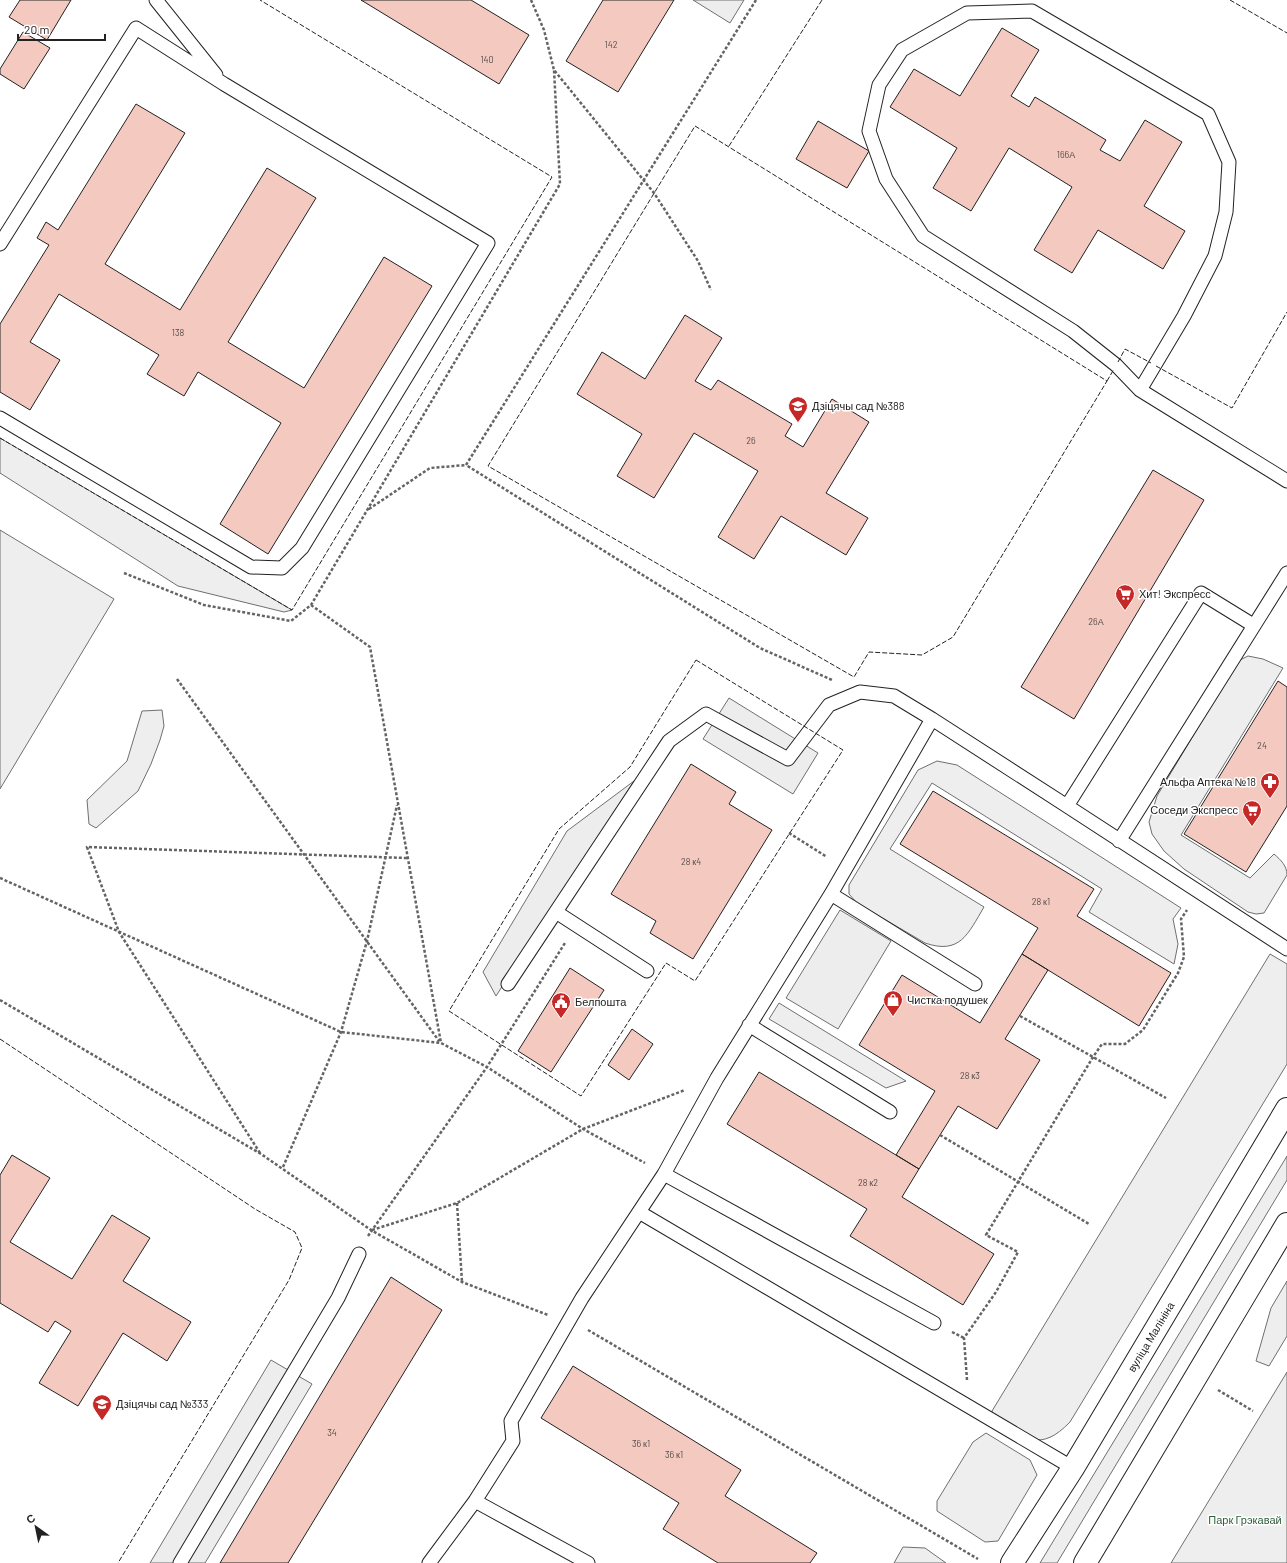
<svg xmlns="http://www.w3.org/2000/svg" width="1287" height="1563" font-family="Barlow,sans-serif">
  <rect width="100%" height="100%" fill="#fff"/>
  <path fill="#eee" stroke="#6f6f6f" d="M 0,438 L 292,610 L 284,612 L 178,586 L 0,473 Z
    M 0,530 L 114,599 L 0,789 Z
    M 1248,656 L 1263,659 L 1283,668 L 1181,835 L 1250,878 L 1274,854 C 1281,860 1287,866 1287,875 L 1264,913 L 1256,914 L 1248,912 L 1184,869 L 1164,851 L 1152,834 L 1149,822 L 1157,796 L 1238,661 Z
    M 162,710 L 164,726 L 160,740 L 151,764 L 138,791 L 96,828 L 89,824 L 87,800 L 127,761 L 142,711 Z
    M 937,761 L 957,765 L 1181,908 L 1173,919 L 1178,944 L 1174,964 L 1089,912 L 1102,889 L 932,783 L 890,849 L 984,907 C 968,934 960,955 925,943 L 857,903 L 849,894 L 849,885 L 918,770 Z
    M 1270,954 L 1287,964 L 1287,1064 L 1070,1422 C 1040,1453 1026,1438 995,1420 L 992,1411 Z
    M 779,1003 L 906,1081 L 886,1088 L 769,1019 Z
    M 1287,1156 L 1287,1180 L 1057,1563 L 1040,1563 Z
    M 1287,1281 L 1287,1336 L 1269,1366 L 1256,1361 L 1271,1308 Z
    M 1287,1372 L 1287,1563 L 1171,1563 Z
    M 986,1433 L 1030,1460 L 1037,1475 L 998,1541 L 985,1542 L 937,1511 L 937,1501 L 973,1442 Z
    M 903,1547 L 925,1548 L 946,1563 L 894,1563 Z"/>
  <path fill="#ededed" stroke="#6f6f6f" d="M 693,0 L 744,0 L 730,23 Z
    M 729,698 L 818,753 L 793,794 L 703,739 Z
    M 634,781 L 496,996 L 483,972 L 567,831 Z
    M 840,910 L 891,941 L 838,1029 L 786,998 Z
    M 271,1360 L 312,1384 L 205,1563 L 150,1563 Z"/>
  <path fill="#f3c9c0" stroke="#222" d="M 20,0 L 71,0 L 47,40 L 9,17 Z
    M 361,0 L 471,0 L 529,35 L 499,84 Z
    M 603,0 L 674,0 L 618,92 L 566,61 Z
    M 1002,28 L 1039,50 L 1011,96 L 1029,107 L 1035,97 L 1106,140 L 1100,150 L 1120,161 L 1145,120 L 1182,142 L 1144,206 L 1185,231 L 1163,269 L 1098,230 L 1072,273 L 1034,250 L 1072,187 L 1009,148 L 971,211 L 933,188 L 957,148 L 890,107 L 914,69 L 960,96 Z
    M 23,32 L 50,48 L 24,89 L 0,74 L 0,69 Z
    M 136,104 L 185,133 L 105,264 L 180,310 L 267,168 L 316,198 L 228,342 L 304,388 L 384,257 L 432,286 L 268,554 L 220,524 L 281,423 L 198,372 L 184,396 L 147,374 L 159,355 L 59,294 L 30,342 L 60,360 L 30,410 L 0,392 L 0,324 L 49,245 L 37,238 L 46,222 L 58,230 Z
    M 818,121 L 869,151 L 847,188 L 796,159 Z
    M 685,315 L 722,338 L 695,381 L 711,390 L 718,380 L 792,424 L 785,436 L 803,447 L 832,399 L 869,422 L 826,493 L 868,518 L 846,555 L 781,516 L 754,559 L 718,537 L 758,471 L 694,433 L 654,498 L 617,476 L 642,434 L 577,394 L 602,352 L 645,379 Z
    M 1153,470 L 1204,500 L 1074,719 L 1021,687 Z
    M 1278,681 L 1287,687 L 1287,806 L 1246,872 L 1184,834 Z
    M 691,764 L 736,792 L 729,804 L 772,830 L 693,959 L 650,933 L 656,921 L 611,894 Z
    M 933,791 L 1094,889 L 1077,916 L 1171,973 L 1139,1026 L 1022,954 L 1038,928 L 900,844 Z
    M 1022,954 L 1048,970 L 1005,1039 L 1040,1060 L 997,1129 L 958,1106 L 919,1169 L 896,1155 L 935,1091 L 859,1045 L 902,975 L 980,1023 Z
    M 570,968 L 604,990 L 551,1072 L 518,1051 Z
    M 632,1029 L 653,1044 L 629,1080 L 608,1065 Z
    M 759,1072 L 919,1169 L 902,1197 L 994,1254 L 963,1305 L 850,1236 L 867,1209 L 727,1124 Z
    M 12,1155 L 50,1178 L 10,1242 L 72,1279 L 112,1215 L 150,1238 L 123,1281 L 191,1322 L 167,1361 L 123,1333 L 78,1406 L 39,1383 L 71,1331 L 55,1321 L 48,1332 L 0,1303 L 0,1175 Z
    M 391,1277 L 442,1310 L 288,1563 L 220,1563 Z
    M 573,1366 L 741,1470 L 725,1496 L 817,1553 L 810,1563 L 718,1563 L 663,1529 L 679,1503 L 541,1418 Z"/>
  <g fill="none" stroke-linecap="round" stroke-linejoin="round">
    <g stroke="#222" stroke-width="15">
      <path id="service" d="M 156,0 L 216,75
        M 0,244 L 136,28 L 224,84 L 488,243 L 302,548 L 282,568 L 251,567 L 0,418
        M 1140,390 L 1184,316 L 1215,256 L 1226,212 L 1229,162 L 1208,114 L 1032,11 L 967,13 L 902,50 L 879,85 L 869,131 L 886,179 L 923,236 L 1073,331 L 1116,365 L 1140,390 L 1287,481
        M 1253,625 L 1201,593 L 1067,806 L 1287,949
        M 1119,841 L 1287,573
        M 831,894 L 975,984
        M 556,912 L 647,971
        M 508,984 L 669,741 L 706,714 L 788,759 L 829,705 L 860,692 L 894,696 L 932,719
        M 749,1025 L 890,1112
        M 664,1174 L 934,1323
        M 639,1212 L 1073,1468
        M 475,1501 L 588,1563
        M 180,1563 L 338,1298 L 359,1254
        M 429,1563 L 475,1501 L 513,1441 L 511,1421 L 582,1298 L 664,1174 L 717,1078 L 831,894 L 932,719 L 1067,806"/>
    </g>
    <g stroke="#222" stroke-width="24">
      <path id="secondary" d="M 1012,1563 L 1073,1468 L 1287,1109
        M 1085,1563 L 1287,1224"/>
    </g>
    <path stroke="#646464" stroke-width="2.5" stroke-dasharray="3 2" stroke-linecap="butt" d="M 531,0 L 544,30 L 554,70 L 654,193 L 698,261 L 711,290
      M 756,0 L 466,465 L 760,648 L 832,680
      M 369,509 L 430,468 L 466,465
      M 124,573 L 204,605 L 291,621 L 311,605 L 560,184 L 554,70
      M 311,605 L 370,647 L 441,1043
      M 177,679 L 439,1041
      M 789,833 L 827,857
      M 0,878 L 341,1032 L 441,1043 L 487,1067 L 583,1129 L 645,1163
      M 0,1000 L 261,1154 L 371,1230 L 462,1282 L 548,1315
      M 1020,1016 L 1166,1098
      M 940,1135 L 1089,1224
      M 260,1153 L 119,932 L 87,847 L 407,858
      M 283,1167 L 341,1032 L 367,941 L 397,805
      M 457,1203 L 462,1282
      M 372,1230 L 457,1203 L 583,1129 L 685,1090
      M 368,1236 L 487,1067 L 565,943
      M 588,1330 L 978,1559
      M 952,1332 L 964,1338
      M 967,1380 L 964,1338 L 996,1292 L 1018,1252 L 986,1235 L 1093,1057 L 1102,1044 L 1125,1044 L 1143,1030 L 1178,973 L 1184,957 L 1181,919 L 1187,910
      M 1218,1390 L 1253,1411"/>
    <use href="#service" stroke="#fff" stroke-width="13"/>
    <use href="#secondary" stroke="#fff" stroke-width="22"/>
    <path stroke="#222" stroke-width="1" stroke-dasharray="5 2" stroke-linecap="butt" d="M 1230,0 L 1287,33
      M 695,126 L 1107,381 L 953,637 L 922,655 L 869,652 L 854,677 L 488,466 Z
      M 729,146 L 822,0
      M 1118,362 L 1125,349 L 1151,363
      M 1156,366 L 1232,408 L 1287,312
      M 1107,381 L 1114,369
      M 0,438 L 292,610 L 552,177 L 260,0
      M 696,660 L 843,750 L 695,981 L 666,963 L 581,1096 L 449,1011 L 559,829 L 630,767 Z
      M 0,1039 L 255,1209 L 295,1232 L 302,1248 L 289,1280 L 118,1563"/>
  </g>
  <defs>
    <g id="school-pin" transform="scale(1)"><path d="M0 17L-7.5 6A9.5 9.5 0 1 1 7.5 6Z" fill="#c62828" stroke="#fff"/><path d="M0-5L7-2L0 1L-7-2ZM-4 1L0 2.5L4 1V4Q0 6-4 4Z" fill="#fff"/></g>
    <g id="supermarket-pin" transform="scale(1)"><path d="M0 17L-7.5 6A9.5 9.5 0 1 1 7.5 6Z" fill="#c62828" stroke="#fff"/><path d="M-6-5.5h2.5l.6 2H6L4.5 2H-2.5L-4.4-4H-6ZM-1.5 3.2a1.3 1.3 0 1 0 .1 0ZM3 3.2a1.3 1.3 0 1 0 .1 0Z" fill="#fff"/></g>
    <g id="pharmacy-pin" transform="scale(1)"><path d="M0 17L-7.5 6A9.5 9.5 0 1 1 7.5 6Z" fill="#c62828" stroke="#fff"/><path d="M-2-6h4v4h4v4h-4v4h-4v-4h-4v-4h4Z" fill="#fff"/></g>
    <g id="shop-pin" transform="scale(1)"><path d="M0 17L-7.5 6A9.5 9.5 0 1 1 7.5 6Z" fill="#c62828" stroke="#fff"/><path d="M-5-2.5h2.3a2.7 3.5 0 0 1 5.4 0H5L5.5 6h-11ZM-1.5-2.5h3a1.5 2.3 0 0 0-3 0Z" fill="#fff"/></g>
    <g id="civic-pin" transform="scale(1)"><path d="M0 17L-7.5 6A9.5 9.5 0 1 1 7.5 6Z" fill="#c62828" stroke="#fff"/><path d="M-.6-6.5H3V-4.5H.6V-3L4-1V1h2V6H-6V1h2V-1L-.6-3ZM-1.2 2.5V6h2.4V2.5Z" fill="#fff"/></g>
  </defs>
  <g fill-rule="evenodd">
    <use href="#school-pin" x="798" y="406"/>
    <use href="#supermarket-pin" x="1125" y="594"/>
    <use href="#pharmacy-pin" x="1270" y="782"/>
    <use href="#supermarket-pin" x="1252" y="810"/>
    <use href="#shop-pin" x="893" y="1000"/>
    <use href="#civic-pin" x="561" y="1002"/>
    <use href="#school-pin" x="102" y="1404"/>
  </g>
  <g text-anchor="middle" stroke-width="3" stroke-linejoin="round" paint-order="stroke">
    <g font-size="9" fill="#564c4a">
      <text x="611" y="48">142</text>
      <text x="487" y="63">140</text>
      <text x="1066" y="158">166А</text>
      <text x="178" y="336">138</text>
      <text x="751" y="444">26</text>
      <text x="1096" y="625">26А</text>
      <text x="1262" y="749">24</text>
      <text x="691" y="865">28 к4</text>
      <text x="1041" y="905">28 к1</text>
      <text x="970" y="1079">28 к3</text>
      <text x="868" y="1186">28 к2</text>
      <text x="332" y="1436">34</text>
      <text x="641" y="1447">36 к1</text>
      <text x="674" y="1458">36 к1</text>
    </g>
    <g font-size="11" fill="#222" stroke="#fff" text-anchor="start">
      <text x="812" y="410">Дзіцячы сад №388</text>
      <text x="1139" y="598">Хит! Экспресс</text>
      <text x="1256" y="786" text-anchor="end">Альфа Аптека №18</text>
      <text x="1238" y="814" text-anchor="end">Соседи Экспресс</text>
      <text x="907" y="1004">Чистка подушек</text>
      <text x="575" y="1006">Белпошта</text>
      <text x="116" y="1408">Дзіцячы сад №333</text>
    </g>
    <g font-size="11" fill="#222" stroke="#fff">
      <text transform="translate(1151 1337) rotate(-59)" y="4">вуліца Малініна</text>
    </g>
    <g font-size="11" fill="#2f5e38" stroke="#fff">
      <text x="1245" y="1524">Парк Грэкавай</text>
    </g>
  </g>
  <g transform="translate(36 1527) rotate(327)" stroke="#ffffff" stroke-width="3" paint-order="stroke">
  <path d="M0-3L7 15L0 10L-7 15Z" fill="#222222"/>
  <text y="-6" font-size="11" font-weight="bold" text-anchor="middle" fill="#222222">С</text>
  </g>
  <path d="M18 34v6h87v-6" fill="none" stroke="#222222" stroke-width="2"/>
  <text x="24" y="34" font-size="12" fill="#222222" stroke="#ffffff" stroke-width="3" paint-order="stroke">20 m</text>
</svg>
